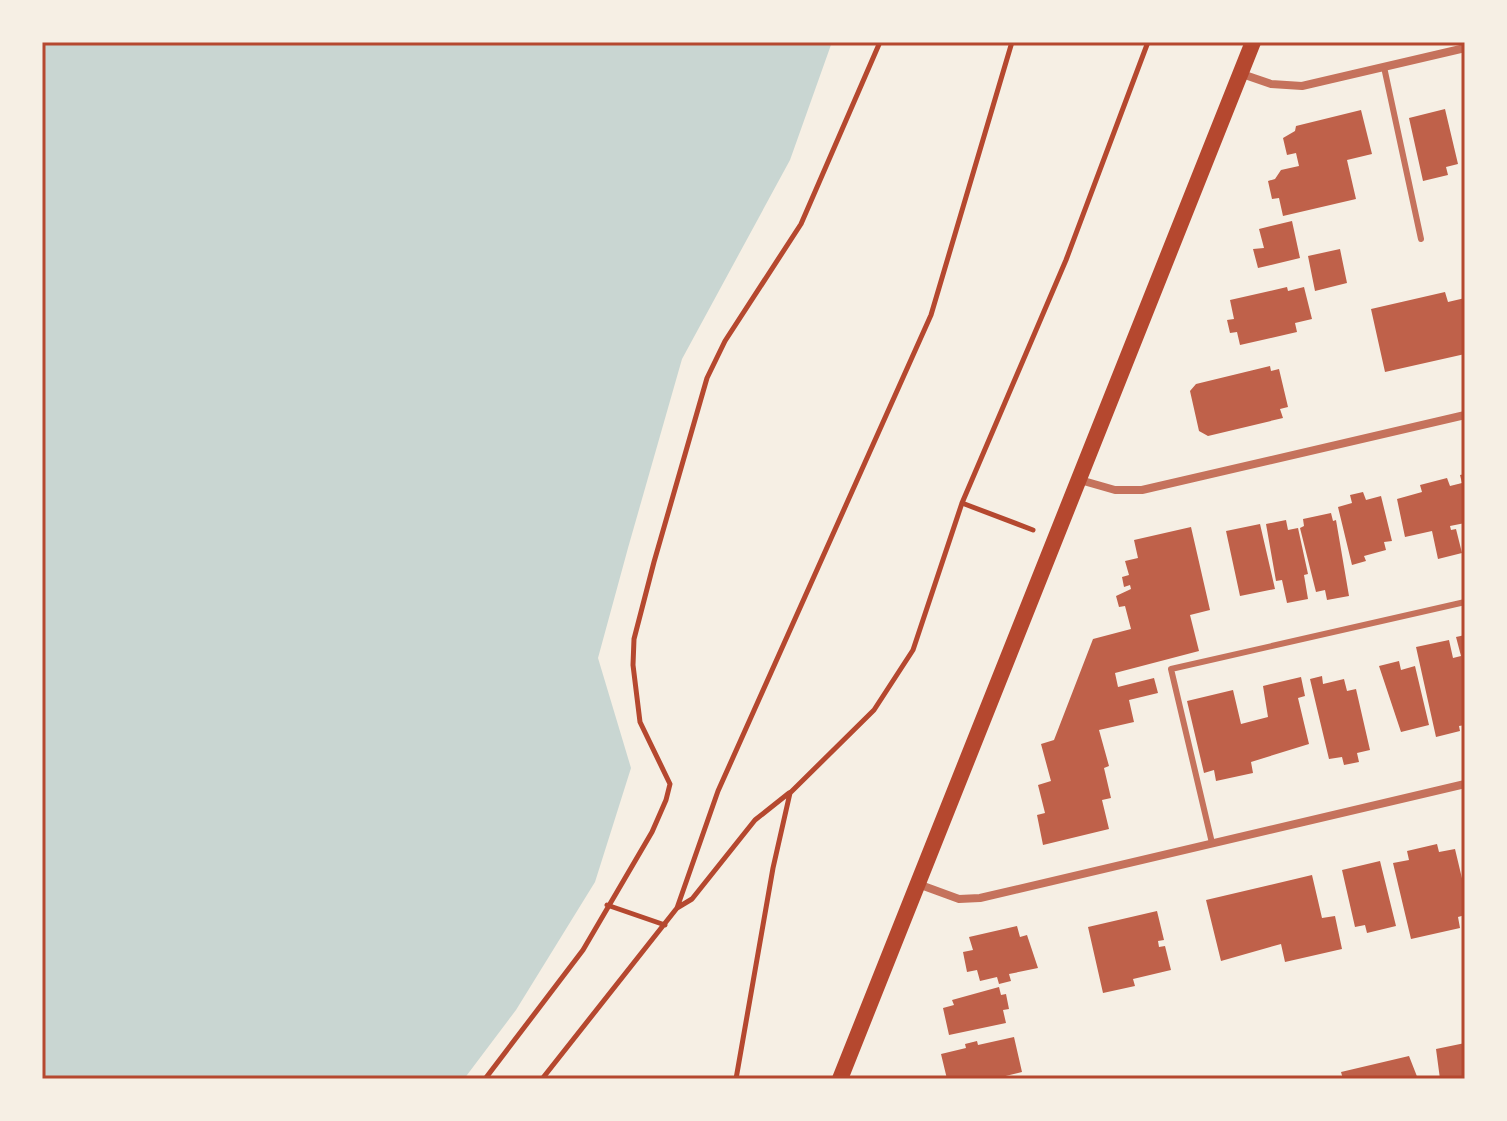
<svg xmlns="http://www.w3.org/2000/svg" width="1507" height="1121" font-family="'PT Sans',sans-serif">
  <rect width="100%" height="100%" fill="#f6efe4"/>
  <path fill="#c9d6d2" d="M 42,42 L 832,42 L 790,160 L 682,359 L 628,548 L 598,658 L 631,768 L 595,882 L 516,1010 L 464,1079 L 42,1079 Z"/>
  <path fill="#bf614a" d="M 1445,109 L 1458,164 L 1446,167 L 1448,175 L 1423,181 L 1409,118 Z
    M 1361,110 L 1372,154 L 1347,160 L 1356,199 L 1283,216 L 1279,198 L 1272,199 L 1268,181 L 1275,179 L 1281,170 L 1299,166 L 1296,153 L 1287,155 L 1283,138 L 1295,131 L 1296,126 Z
    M 1292,221 L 1300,258 L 1258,268 L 1253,249 L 1264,248 L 1259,229 Z
    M 1340,249 L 1347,283 L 1315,291 L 1308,256 Z
    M 1287,287 L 1288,291 L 1304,287 L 1312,319 L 1295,323 L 1297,332 L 1240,345 L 1237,332 L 1230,333 L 1227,320 L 1234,319 L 1230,300 Z
    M 1445,292 L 1448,302 L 1465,298 L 1465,354 L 1385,372 L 1371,309 Z
    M 1270,366 L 1271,371 L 1279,369 L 1288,407 L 1280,409 L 1283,418 L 1208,436 L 1199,431 L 1190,391 L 1196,384 Z
    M 1465,474 L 1465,523 L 1450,526 L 1451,530 L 1456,529 L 1462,553 L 1438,559 L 1432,531 L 1405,537 L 1397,499 L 1422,492 L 1420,485 L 1447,478 L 1450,486 L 1462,483 L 1460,475 Z
    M 1363,492 L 1366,500 L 1381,496 L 1392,541 L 1384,542 L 1386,550 L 1364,556 L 1366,561 L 1352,565 L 1338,507 L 1352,503 L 1350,495 Z
    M 1331,513 L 1333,521 L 1336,520 L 1349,596 L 1327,600 L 1325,590 L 1316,592 L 1300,528 L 1304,526 L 1303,519 Z
    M 1286,520 L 1288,530 L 1298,528 L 1308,574 L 1304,575 L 1308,599 L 1287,603 L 1282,580 L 1276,581 L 1266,524 Z
    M 1260,524 L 1275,589 L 1240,596 L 1226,531 Z
    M 1191,527 L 1210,610 L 1190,615 L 1199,651 L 1115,673 L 1118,687 L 1154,678 L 1158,693 L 1129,700 L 1134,722 L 1099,730 L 1109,766 L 1104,768 L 1111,798 L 1102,800 L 1109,829 L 1043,845 L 1037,815 L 1045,813 L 1038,785 L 1051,781 L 1041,744 L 1054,740 L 1093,639 L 1131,629 L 1125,606 L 1119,607 L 1116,596 L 1131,589 L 1130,585 L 1124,587 L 1122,577 L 1129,575 L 1125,561 L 1138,558 L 1134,540 Z
    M 1465,635 L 1465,725 L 1459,726 L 1460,731 L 1436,737 L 1416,647 L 1449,640 L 1453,658 L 1461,656 L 1456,637 Z
    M 1399,661 L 1401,670 L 1415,666 L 1429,725 L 1401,732 L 1379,666 Z
    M 1322,676 L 1323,684 L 1344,679 L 1347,691 L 1356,689 L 1370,750 L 1357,753 L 1359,762 L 1344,765 L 1342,757 L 1329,759 L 1310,679 Z
    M 1301,677 L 1305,696 L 1298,698 L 1309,744 L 1251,762 L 1253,773 L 1216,781 L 1214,770 L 1204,773 L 1187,701 L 1233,690 L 1241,724 L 1268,717 L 1263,686 Z
    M 1437,844 L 1439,852 L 1455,849 L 1465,891 L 1465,915 L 1458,917 L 1460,928 L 1411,939 L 1393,863 L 1409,860 L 1407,851 Z
    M 1380,861 L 1396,926 L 1367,933 L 1365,925 L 1355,927 L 1342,870 Z
    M 1312,875 L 1322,918 L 1335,916 L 1342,949 L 1285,962 L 1281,944 L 1221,961 L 1206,900 Z
    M 1157,911 L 1164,940 L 1158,941 L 1159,947 L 1165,946 L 1171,970 L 1133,979 L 1135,986 L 1103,993 L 1088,927 Z
    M 1017,926 L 1020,937 L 1027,935 L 1038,968 L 1009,974 L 1011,981 L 999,984 L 997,977 L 980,981 L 977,970 L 967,972 L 963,952 L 973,950 L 969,937 Z
    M 999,987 L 1001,995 L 1006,994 L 1009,1009 L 1003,1010 L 1006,1023 L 949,1035 L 943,1008 L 954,1005 L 952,1000 Z
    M 1014,1037 L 1022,1072 L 993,1079 L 947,1079 L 941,1054 L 966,1048 L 965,1044 L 977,1041 L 978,1045 Z
    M 1465,1043 L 1465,1079 L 1440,1079 L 1436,1049 Z
    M 1409,1056 L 1418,1079 L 1343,1079 L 1341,1072 Z"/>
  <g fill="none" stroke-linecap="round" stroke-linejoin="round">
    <path stroke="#b5482f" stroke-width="5" d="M 962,503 L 1033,530
      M 607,905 L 665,925
      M 677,908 L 692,899 L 755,820 L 789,793
      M 485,1079 L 583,950 L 652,832 L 666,800 L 670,784 L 640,722 L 633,665 L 634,639 L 654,562 L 707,378 L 725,341 L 801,224 L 880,42
      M 542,1079 L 677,908 L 718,791 L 931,315 L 1012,42
      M 736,1079 L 773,868 L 790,793 L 874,710 L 913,650 L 962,503 L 1066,260 L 1148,42"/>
    <path stroke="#c5725c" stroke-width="6" d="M 1384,67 L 1421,239
      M 1212,843 L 1171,669 L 1465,602"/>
    <path stroke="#c5725c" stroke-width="8" d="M 1242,74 L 1271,84 L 1302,86 L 1465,48
      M 1080,480 L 1115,490 L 1142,490 L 1465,415
      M 918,884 L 959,899 L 980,898 L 1465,784"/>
    <path stroke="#b5482f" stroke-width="16" d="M 840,1079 L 1253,42"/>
  </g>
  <rect width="1507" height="1121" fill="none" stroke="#f6efe4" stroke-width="88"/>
  <rect x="44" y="44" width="1419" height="1033" fill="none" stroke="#b5482f" stroke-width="3"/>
</svg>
